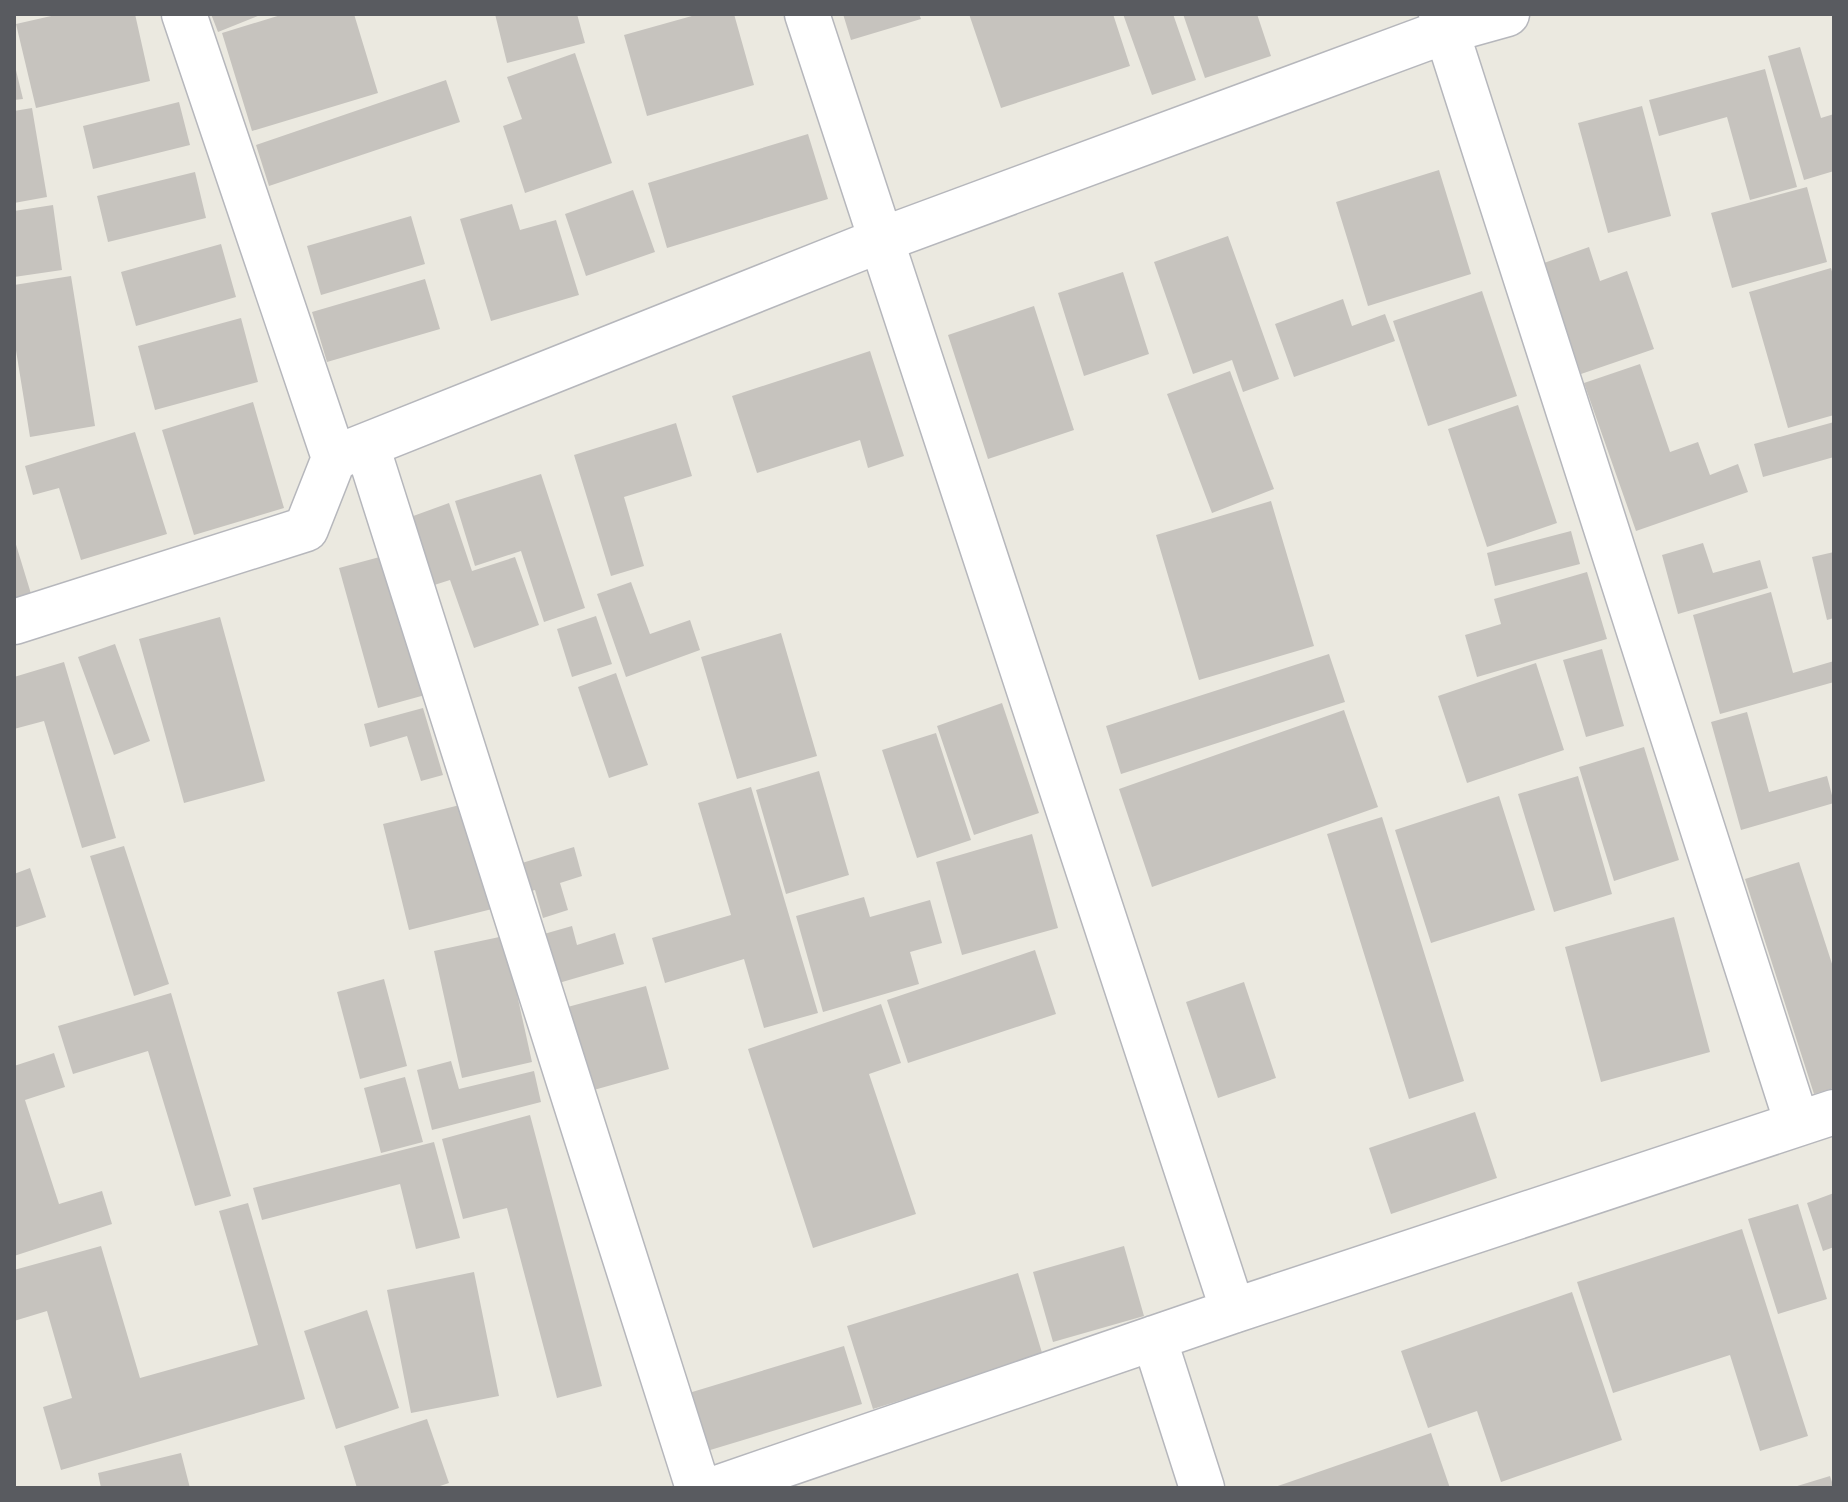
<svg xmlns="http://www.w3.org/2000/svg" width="1848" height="1502" font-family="Raleway,sans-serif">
  <rect width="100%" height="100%" fill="#ebe9e0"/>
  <path fill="#c6c3be" d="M 60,14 L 135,14 L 150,81 L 36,108 L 16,24 Z
    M 211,14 L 263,14 L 218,32 Z
    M 284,14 L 354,14 L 378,93 L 252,131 L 222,33 Z
    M 495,14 L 577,14 L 585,43 L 507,63 Z
    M 699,14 L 734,14 L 754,85 L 647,116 L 624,35 Z
    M 843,14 L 919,14 L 921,19 L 851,40 Z
    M 969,14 L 1113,14 L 1130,66 L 1001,108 Z
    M 1123,14 L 1173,14 L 1196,80 L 1152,95 Z
    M 1183,14 L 1257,14 L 1271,56 L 1205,78 Z
    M 1800,47 L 1821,118 L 1834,114 L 1834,171 L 1804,180 L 1768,56 Z
    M 575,53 L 612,163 L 525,193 L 503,126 L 522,119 L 507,77 Z
    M 14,62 L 23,99 L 14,100 Z
    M 1765,69 L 1797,187 L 1750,200 L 1727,117 L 1659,136 L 1649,100 Z
    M 446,80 L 460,122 L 269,186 L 256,145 Z
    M 179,102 L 190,145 L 93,169 L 83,126 Z
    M 1642,106 L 1671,216 L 1608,233 L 1578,123 Z
    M 32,108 L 47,197 L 14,203 L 14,111 Z
    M 808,134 L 828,199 L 667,248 L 648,183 Z
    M 1439,170 L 1471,274 L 1368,306 L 1336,202 Z
    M 195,172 L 206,218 L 108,242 L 97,196 Z
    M 1807,187 L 1827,262 L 1732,288 L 1711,213 Z
    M 633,190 L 655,252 L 586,276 L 565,214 Z
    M 512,204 L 520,230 L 556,220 L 579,295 L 491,321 L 460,219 Z
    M 53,205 L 62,270 L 14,277 L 14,211 Z
    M 411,216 L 425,264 L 321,295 L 307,246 Z
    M 1228,236 L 1279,379 L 1243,392 L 1232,360 L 1193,374 L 1154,262 Z
    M 221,244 L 236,297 L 136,326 L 121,272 Z
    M 1589,247 L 1600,281 L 1627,271 L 1654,349 L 1581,374 L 1544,263 Z
    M 1831,268 L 1834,279 L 1834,415 L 1788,428 L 1749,292 Z
    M 1123,272 L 1149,354 L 1084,376 L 1058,293 Z
    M 71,276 L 95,426 L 30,437 L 14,338 L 14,285 Z
    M 425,279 L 440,329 L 327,362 L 312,312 Z
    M 1482,291 L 1517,396 L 1428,426 L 1393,321 Z
    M 1343,299 L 1352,326 L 1385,314 L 1395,341 L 1294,377 L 1275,324 Z
    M 1034,306 L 1074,430 L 988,459 L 948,335 Z
    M 241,318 L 258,382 L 155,410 L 138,346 Z
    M 870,351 L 904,456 L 868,468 L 860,440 L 757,473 L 732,396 Z
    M 1640,364 L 1670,452 L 1698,442 L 1710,475 L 1738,464 L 1748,492 L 1636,531 L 1584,383 Z
    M 1230,371 L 1274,489 L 1212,513 L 1167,394 Z
    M 253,402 L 284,508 L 194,535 L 162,430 Z
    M 1518,405 L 1557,523 L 1487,547 L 1448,429 Z
    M 1834,422 L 1834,457 L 1763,477 L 1754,444 Z
    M 676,423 L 692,476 L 624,497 L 644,566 L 611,576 L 574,455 Z
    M 135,432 L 167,534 L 81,560 L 59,488 L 33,495 L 25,466 Z
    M 541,474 L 585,608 L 544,622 L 521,551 L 475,566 L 455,501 Z
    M 1271,501 L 1314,646 L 1199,680 L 1156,535 Z
    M 449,503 L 472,571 L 515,557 L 539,625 L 474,648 L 450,580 L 428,587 L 405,519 Z
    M 1571,531 L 1580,564 L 1495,586 L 1487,553 Z
    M 14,538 L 32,597 L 14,602 Z
    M 1703,543 L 1713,573 L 1760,560 L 1768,588 L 1678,614 L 1662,555 Z
    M 1834,552 L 1834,618 L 1827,620 L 1812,557 Z
    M 387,555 L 425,695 L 378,708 L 339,568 Z
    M 1587,572 L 1607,639 L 1477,677 L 1465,635 L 1501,624 L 1494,599 Z
    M 631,582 L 650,634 L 690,620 L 700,650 L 626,677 L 597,594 Z
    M 1771,592 L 1793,673 L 1834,661 L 1834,682 L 1720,714 L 1693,615 Z
    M 596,616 L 612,664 L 572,677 L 557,629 Z
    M 220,617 L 265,781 L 184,803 L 139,639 Z
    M 781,633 L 817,756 L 737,779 L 701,657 Z
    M 115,644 L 150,741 L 114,755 L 78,657 Z
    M 1602,649 L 1624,726 L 1586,737 L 1563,660 Z
    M 1329,654 L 1345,702 L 1121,774 L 1106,726 Z
    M 64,662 L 116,838 L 82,848 L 44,721 L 14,729 L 14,677 Z
    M 1536,663 L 1564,750 L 1467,783 L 1438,696 Z
    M 616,673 L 648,765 L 609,778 L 578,687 Z
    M 1002,703 L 1039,813 L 974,835 L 937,726 Z
    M 423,708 L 443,775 L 421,781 L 407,736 L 370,747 L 364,724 Z
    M 1344,710 L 1378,807 L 1152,887 L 1119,789 Z
    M 1747,712 L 1769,792 L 1827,776 L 1834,803 L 1741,830 L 1711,722 Z
    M 936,733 L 971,840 L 917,858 L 882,750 Z
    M 1644,747 L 1679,860 L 1614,881 L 1579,767 Z
    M 819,771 L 849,875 L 786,894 L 756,790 Z
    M 1578,776 L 1612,894 L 1554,912 L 1518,794 Z
    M 751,787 L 818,1013 L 764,1028 L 744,959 L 665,983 L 652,938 L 731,915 L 698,803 Z
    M 1499,796 L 1535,910 L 1431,943 L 1395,830 Z
    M 464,804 L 492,909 L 409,930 L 383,824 Z
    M 1382,817 L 1464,1081 L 1409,1099 L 1327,834 Z
    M 1032,834 L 1058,928 L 962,955 L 936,862 Z
    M 124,846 L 169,984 L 134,996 L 90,856 Z
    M 574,847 L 582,876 L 560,883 L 568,910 L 543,918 L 535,890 L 518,895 L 509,867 Z
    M 1799,862 L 1834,970 L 1834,1088 L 1814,1094 L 1745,879 Z
    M 30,868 L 46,917 L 14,928 L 14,874 Z
    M 864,897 L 870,917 L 930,900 L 942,943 L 910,952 L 919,984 L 823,1012 L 796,916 Z
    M 1674,917 L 1710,1052 L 1601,1082 L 1565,947 Z
    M 572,926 L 577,945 L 615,933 L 624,964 L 545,987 L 530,938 Z
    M 504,936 L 532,1062 L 462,1078 L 434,951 Z
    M 1035,950 L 1056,1014 L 908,1063 L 887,1000 Z
    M 384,979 L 407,1066 L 360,1079 L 337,992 Z
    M 1244,982 L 1276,1078 L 1218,1098 L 1186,1002 Z
    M 646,986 L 669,1069 L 583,1093 L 560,1009 Z
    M 171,993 L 231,1196 L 195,1206 L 148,1051 L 73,1074 L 58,1026 Z
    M 881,1004 L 901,1063 L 869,1074 L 916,1214 L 813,1248 L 748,1049 Z
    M 54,1053 L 65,1087 L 25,1100 L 59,1204 L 102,1191 L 112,1224 L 14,1256 L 14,1066 Z
    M 451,1061 L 459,1089 L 534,1071 L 541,1102 L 432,1130 L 417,1070 Z
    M 405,1077 L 423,1142 L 381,1153 L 364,1088 Z
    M 1475,1112 L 1497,1178 L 1391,1214 L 1369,1148 Z
    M 530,1115 L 602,1386 L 557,1398 L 507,1208 L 463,1219 L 442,1139 Z
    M 434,1142 L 460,1238 L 416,1249 L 400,1184 L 262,1220 L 253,1188 Z
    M 1834,1193 L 1834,1247 L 1823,1251 L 1807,1203 Z
    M 248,1203 L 305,1399 L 61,1470 L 43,1407 L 72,1398 L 47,1311 L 14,1321 L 14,1270 L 101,1246 L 140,1378 L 258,1345 L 219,1211 Z
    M 1798,1204 L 1827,1299 L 1778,1314 L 1748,1219 Z
    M 1742,1229 L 1808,1436 L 1760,1451 L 1730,1355 L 1613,1393 L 1577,1282 Z
    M 1124,1246 L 1144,1316 L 1053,1342 L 1033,1272 Z
    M 474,1272 L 499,1396 L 411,1413 L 387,1290 Z
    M 1018,1273 L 1043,1356 L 873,1409 L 847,1326 Z
    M 1572,1292 L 1622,1440 L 1501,1482 L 1477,1411 L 1428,1428 L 1401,1351 Z
    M 367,1310 L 399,1408 L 336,1429 L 304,1331 Z
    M 844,1346 L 862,1404 L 697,1454 L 679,1396 Z
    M 427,1419 L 449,1483 L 434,1488 L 357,1488 L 344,1446 Z
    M 1431,1433 L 1450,1488 L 1272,1488 Z
    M 181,1453 L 190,1488 L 101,1488 L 98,1473 Z
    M 1830,1476 L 1834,1488 L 1794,1488 L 1794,1487 Z"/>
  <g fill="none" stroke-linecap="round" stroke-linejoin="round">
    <g stroke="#b6b7bc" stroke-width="47">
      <path id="minor" d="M 184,14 L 334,458
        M 807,14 L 1233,1311
        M 1441,14 L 1797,1123
        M 367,446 L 698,1488
        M 14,622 L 306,529 L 334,458 L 881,240 L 1446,31 L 1507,14
        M 1154,1338 L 1202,1488
        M 717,1488 L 1233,1311 L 1834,1112"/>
    </g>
    <use href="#minor" stroke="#fff" stroke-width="44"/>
  </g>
  <rect width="1848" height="1502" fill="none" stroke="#595b60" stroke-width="32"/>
</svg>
